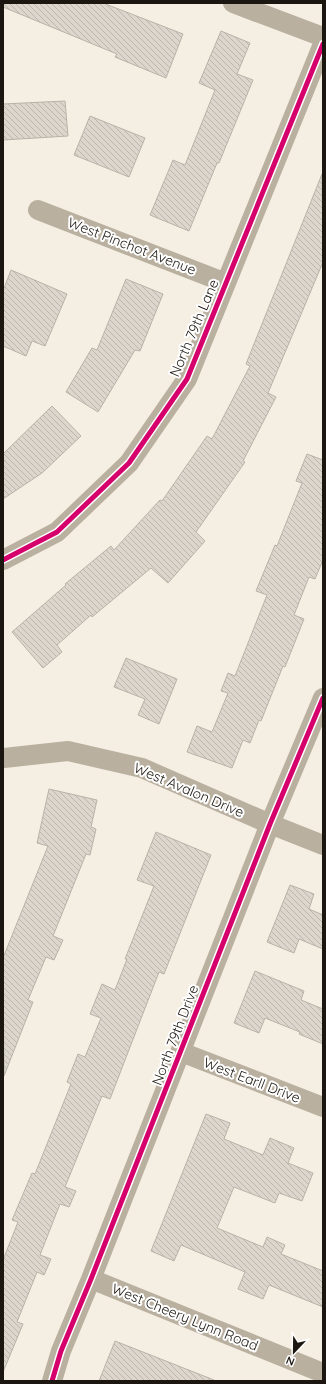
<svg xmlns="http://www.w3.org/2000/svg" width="326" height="1384" font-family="Quicksand,sans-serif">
  <defs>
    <pattern id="building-back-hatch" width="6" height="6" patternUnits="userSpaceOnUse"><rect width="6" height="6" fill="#dcd6cc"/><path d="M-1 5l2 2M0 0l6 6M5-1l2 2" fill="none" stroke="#bcb7ae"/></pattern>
  </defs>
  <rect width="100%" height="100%" fill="#f5eee2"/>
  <path fill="url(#building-back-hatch)" stroke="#b8b3a9" d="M 3,3 L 103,3 L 183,34 L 166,78 L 115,57 L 117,54 L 3,7 Z
    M 221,31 L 250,43 L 237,74 L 253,80 L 219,163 L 217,163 L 189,231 L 150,215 L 173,160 L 185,165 L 215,90 L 199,83 Z
    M 65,101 L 68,136 L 3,140 L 3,104 Z
    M 90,116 L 145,138 L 129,177 L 74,155 Z
    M 322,174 L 323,262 L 268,393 L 276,397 L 243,461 L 245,462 L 196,532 L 205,541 L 168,583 L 151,568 L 92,617 L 91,615 L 57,645 L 62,652 L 43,668 L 12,632 L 66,585 L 65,584 L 111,546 L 114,550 L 160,500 L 162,501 L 207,436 L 212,439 L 250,366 L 246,364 Z
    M 11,270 L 67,294 L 45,346 L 32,341 L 26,356 L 3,346 L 3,291 Z
    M 126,279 L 163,294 L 140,351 L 135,350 L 98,412 L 66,392 L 92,348 L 97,350 Z
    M 52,406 L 81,436 L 42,473 L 3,499 L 3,454 Z
    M 307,454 L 323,460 L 323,560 L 315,579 L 309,577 L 294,615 L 304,619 L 285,667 L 283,666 L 261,721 L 259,720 L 250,743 L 243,740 L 232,768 L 187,752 L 197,726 L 212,732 L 228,693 L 221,691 L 228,673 L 235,676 L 267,595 L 256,591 L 275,545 L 277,546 L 302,483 L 296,481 Z
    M 126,658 L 177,679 L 159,724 L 138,715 L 145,699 L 114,687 Z
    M 49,789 L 97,800 L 91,827 L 96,829 L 90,855 L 86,854 L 53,936 L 63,940 L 54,960 L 46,957 L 28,1000 L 33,1002 L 4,1076 L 3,958 L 48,846 L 37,843 Z
    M 156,832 L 211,855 L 164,974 L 159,972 L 110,1099 L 102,1096 L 65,1187 L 76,1191 L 69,1207 L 60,1204 L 40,1255 L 51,1259 L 44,1275 L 37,1272 L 17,1322 L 23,1324 L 3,1372 L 3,1260 L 18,1222 L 12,1220 L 32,1173 L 35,1174 L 71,1084 L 67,1082 L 78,1054 L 85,1057 L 101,1018 L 90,1014 L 102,984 L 115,990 L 127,959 L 125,959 L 154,886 L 137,880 Z
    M 290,885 L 314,894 L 309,909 L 323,915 L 323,949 L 299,939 L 294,953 L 267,942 Z
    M 255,971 L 304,991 L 301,1000 L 323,1009 L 323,1044 L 299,1034 L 300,1032 L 265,1018 L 259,1033 L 234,1023 Z
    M 206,1114 L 230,1123 L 224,1139 L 263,1155 L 270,1138 L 294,1148 L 288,1163 L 313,1173 L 302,1201 L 279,1193 L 275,1203 L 234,1187 L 217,1228 L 263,1247 L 267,1237 L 285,1245 L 281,1254 L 323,1271 L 323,1307 L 269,1285 L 263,1299 L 238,1289 L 245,1272 L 181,1245 L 174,1261 L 151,1251 Z
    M 115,1341 L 214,1380 L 214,1381 L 99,1381 Z"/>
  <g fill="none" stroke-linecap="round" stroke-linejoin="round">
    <path stroke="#bab0a0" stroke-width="20" d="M 233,3 L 323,37
      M 38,210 L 226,283
      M 3,560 L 57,532 L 129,463 L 187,379 L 323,44
      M 4,758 L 68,751 L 142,768 L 270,824 L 323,845
      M 181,1052 L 323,1107
      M 91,1279 L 323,1373
      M 52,1381 L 61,1351 L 91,1279 L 270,824 L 323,698"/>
    <g stroke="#fff" stroke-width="8">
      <path id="cycleway" d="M 3,560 L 57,532 L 129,463 L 187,379 L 323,44
        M 52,1381 L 61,1351 L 91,1279 L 270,824 L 323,698"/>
    </g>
    <use href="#cycleway" stroke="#d6006c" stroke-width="5"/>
  </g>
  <g text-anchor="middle" stroke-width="4" stroke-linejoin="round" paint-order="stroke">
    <g font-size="14" fill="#1b160f" stroke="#fff">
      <text transform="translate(132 246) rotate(21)" y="5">West Pinchot Avenue</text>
      <text transform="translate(194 328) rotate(-67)" y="5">North 79th Lane</text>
      <text transform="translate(189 790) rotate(23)" y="5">West Avalon Drive</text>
      <text transform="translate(175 1035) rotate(-69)" y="5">North 79th Drive</text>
      <text transform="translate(252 1080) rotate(21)" y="5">West Earll Drive</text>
      <text transform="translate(185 1317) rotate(22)" y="5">West Cheery Lynn Road</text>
    </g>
  </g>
  <rect width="326" height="1384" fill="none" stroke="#1b160f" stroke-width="8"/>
  <g transform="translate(294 1352) rotate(202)" stroke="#ffffff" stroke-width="3" paint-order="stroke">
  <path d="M0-3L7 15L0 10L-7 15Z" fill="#1b160f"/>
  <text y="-6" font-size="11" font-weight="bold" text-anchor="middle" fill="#1b160f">N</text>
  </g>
</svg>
